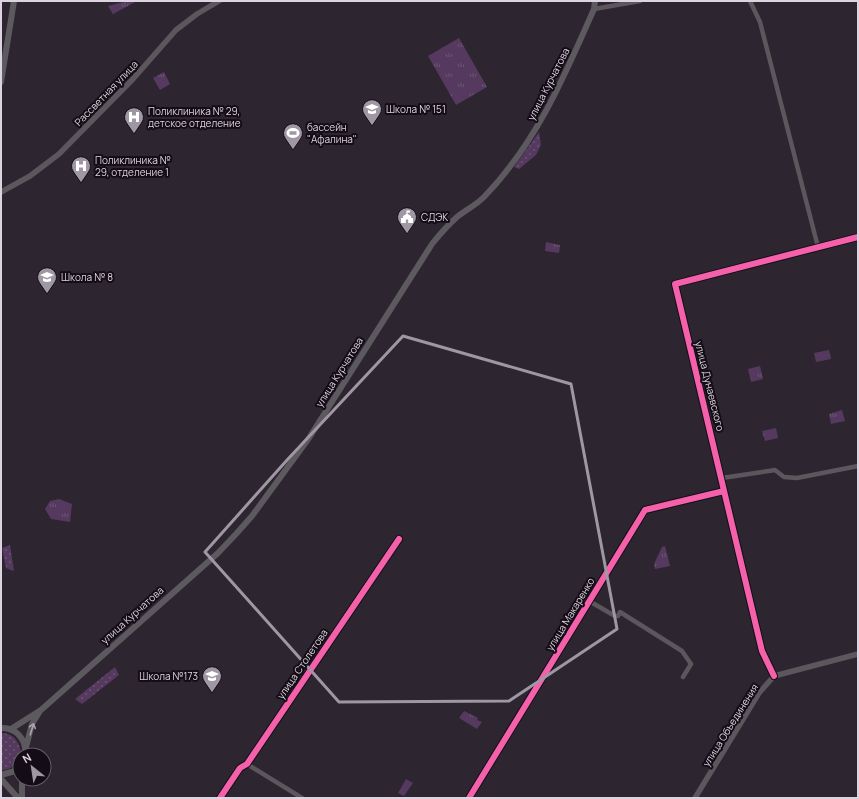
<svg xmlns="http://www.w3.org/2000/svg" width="859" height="799" font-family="Manrope,sans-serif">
  <defs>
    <pattern id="grass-dots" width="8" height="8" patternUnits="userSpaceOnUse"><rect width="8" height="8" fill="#55395e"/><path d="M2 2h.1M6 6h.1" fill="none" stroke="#6d5575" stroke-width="1.8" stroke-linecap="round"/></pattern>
    <pattern id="park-tufts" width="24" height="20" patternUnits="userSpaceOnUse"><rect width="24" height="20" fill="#55395e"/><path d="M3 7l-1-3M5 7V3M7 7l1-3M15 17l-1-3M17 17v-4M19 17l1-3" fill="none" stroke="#6d5575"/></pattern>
  </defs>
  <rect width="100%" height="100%" fill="#2d2530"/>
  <path fill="url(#grass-dots)" d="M 539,132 L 541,145 L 536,155 L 519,169 L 514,167 Z
    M 10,545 L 14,571 L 6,568 L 2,548 Z
    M 115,667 L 119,675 L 82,704 L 75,699 Z
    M 1,733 C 13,733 19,741 21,752 C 18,762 14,770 1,770 Z"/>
  <path fill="url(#park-tufts)" d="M 127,1 L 137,1 L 113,14 L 108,6 Z
    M 459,38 L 487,87 L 456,105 L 428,56 Z
    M 164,72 L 170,84 L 160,90 L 153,78 Z
    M 546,242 L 560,245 L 559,253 L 545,251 Z
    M 829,350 L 831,359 L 816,362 L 814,353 Z
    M 760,366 L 763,379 L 751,382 L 748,369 Z
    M 842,410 L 845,421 L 831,424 L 829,414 Z
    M 776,428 L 778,438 L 765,441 L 762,431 Z
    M 59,499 L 72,504 L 70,522 L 51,519 L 45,509 L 50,501 Z
    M 665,546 L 670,566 L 655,569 L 654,564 L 662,547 Z
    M 464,711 L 478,718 L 477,720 L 482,722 L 477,729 L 459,718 Z"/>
  <path fill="#55395e" d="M 406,779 L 413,783 L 404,796 L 398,793 Z"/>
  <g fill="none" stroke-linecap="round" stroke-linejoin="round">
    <path stroke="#5b575c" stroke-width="4.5" d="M 750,1 L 760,22 L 818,247
      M 594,9 L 640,1
      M 722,478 L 775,470 L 784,477 L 797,478 L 858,466
      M 589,601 L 615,616 L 618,616 L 620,612 L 682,651 L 691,664 L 683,677
      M 774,676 L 762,651 L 675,284 L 858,237
      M 247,764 L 302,798
      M 220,798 L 240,768 L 247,764 L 399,539
      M 469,798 L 645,510 L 724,491"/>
    <path stroke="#5b575c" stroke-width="5.5" d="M 1,192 L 30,176 L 59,154 L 133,79 L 176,30 L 197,14 L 219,1
      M 695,798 L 759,693 L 774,676 L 858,654"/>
    <path stroke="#5d5a5f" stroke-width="6" d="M 1,82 L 14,1
      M 1,728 C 16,727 27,740 25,755
      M 11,729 L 41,710 L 218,553 L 236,534 L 252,516 L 309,438 L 432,244 C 440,234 448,225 457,217 C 466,210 476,205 484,197 C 537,142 564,77 594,9 L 595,1
      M 26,747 L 32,724 L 40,711
      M 1,775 L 15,771 L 20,766
      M 1,779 L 18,798
      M 22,798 L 22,779"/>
    <g stroke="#140d16" stroke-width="8">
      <path id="cycleway" d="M 774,676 L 762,651 L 675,284 L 858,237
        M 220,798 L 240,768 L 247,764 L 399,539
        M 469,798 L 645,510 L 724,491"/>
    </g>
    <use href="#cycleway" stroke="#f560ab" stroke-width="6"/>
  </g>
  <defs><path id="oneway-shaft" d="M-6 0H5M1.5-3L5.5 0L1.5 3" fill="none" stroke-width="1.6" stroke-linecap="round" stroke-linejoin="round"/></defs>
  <use stroke="#aaa3ad" href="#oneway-shaft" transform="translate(32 729) rotate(-73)"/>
  <path fill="none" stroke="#9f97a3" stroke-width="3" stroke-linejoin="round" d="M 403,336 L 571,384 L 617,629 L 509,701 L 339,702 L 205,552 L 288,459 Z"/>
  <defs>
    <g id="school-pin" transform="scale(1)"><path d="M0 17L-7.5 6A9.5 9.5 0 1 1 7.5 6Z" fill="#9f97a3" stroke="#140d16"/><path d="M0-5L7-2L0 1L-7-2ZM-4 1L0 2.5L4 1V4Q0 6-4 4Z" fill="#fff"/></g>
    <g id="hospital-pin" transform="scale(1)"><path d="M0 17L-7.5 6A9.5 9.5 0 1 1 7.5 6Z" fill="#9f97a3" stroke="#140d16"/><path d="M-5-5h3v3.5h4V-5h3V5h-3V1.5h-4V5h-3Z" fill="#fff"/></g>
    <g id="stadium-pin" transform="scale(1)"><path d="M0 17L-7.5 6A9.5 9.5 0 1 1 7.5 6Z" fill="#9f97a3" stroke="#140d16"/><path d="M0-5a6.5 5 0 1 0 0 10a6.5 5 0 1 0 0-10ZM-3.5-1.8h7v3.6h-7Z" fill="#fff"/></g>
    <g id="civic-pin" transform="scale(1)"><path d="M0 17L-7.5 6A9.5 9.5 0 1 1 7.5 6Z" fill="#9f97a3" stroke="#140d16"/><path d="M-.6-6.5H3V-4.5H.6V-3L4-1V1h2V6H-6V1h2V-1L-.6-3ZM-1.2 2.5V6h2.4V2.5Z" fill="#fff"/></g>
  </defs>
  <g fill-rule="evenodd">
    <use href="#school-pin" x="372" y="109"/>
    <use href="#hospital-pin" x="134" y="117"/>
    <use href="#stadium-pin" x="293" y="133"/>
    <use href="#hospital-pin" x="81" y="166"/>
    <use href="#civic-pin" x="407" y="217"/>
    <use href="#school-pin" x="47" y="277"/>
    <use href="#school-pin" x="212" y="676"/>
  </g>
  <g text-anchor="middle" stroke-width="4" stroke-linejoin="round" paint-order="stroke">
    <g font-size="10" fill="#ddd4e1" stroke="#140d16">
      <text transform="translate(548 84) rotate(-63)" y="4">улица Курчатова</text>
      <text transform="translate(106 93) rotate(-46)" y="4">Рассветная улица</text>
      <text transform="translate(339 372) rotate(-58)" y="4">улица Курчатова</text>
      <text transform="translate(710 386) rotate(76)" y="4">улица Дунаевского</text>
      <text transform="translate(570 614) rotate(-59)" y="4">улица Макаренко</text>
      <text transform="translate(132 615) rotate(-42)" y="4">улица Курчатова</text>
      <text transform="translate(302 664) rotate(-56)" y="4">улица Столетова</text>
      <text transform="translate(730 725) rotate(-58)" y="4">улица Объединения</text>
    </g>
    <g font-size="10" fill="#ddd4e1" stroke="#140d16" text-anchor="start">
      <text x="386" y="113">Школа № 151</text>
      <text x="148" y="115">Поликлиника № 29,<tspan x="148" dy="12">детское отделение</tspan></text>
      <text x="307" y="131">бассейн<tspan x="307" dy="12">"Афалина"</tspan></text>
      <text x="95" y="164">Поликлиника №<tspan x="95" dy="12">29, отделение 1</tspan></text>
      <text x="421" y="221">СДЭК</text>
      <text x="61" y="281">Школа № 8</text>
      <text x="198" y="680" text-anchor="end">Школа №173</text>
    </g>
  </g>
  <rect width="859" height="799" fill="none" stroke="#ddd4e1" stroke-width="4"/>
  <g transform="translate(32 767) rotate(330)"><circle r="19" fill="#140d16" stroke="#645d67"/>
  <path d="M0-3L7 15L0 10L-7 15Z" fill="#9f97a3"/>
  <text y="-6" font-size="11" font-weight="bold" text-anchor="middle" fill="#ddd4e1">N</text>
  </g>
</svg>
